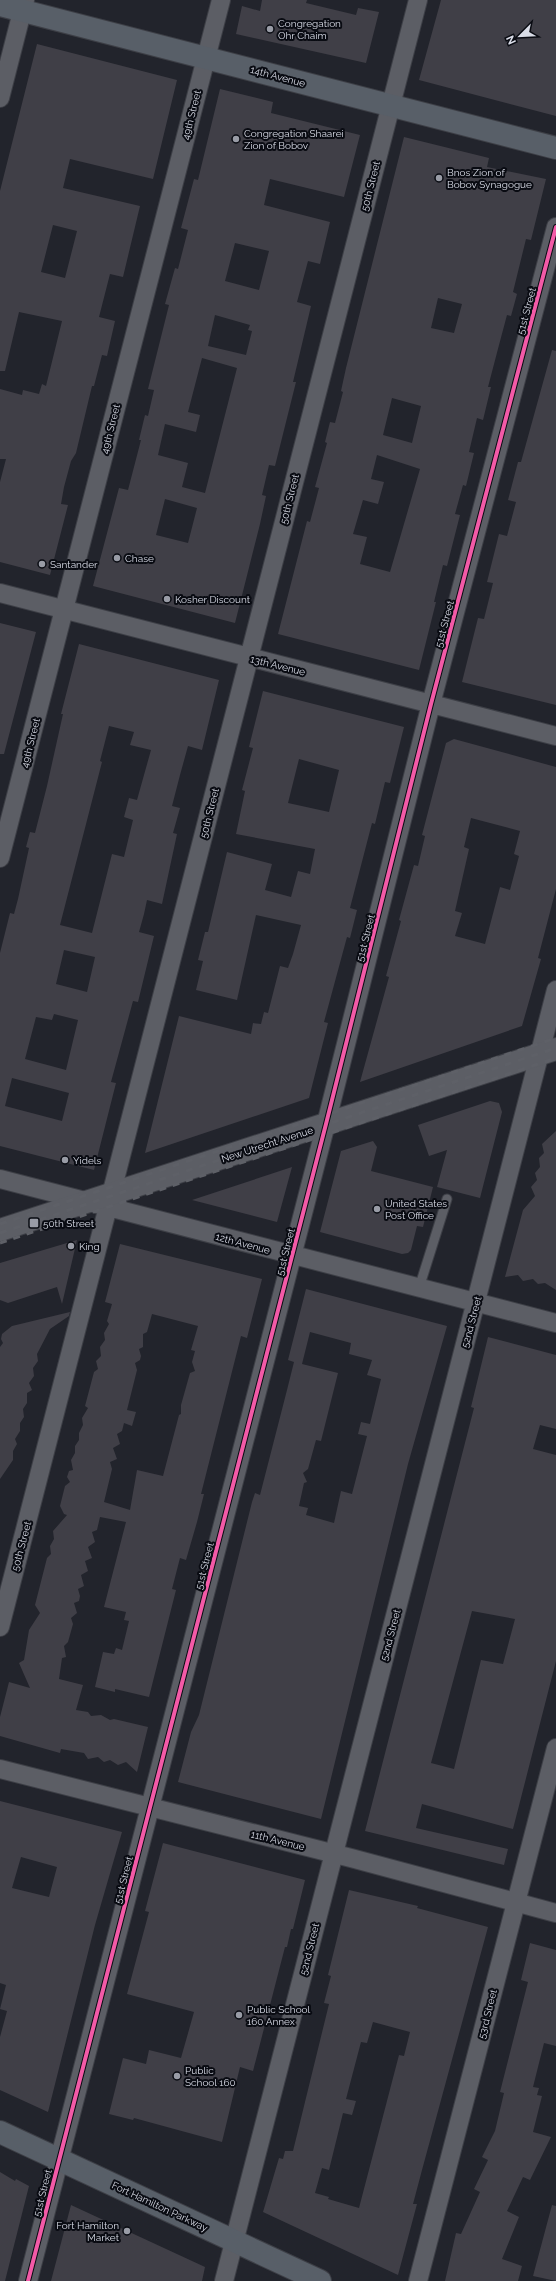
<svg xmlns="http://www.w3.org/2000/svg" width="556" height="2281" font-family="Raleway,sans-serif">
  <rect width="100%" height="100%" fill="#22242c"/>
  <path fill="#403f47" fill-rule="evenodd" d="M 262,0 L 307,0 L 306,3 L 356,15 L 358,8 L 379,12 L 366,63 L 236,34 L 242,6 L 260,11 Z
    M 441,0 L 556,0 L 556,116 L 419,80 Z
    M 37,44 L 177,80 L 153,179 L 70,159 L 63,188 L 140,206 L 123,277 L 110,274 L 99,317 L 115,321 L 107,356 L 102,355 L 94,386 L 92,386 L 76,453 L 71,461 L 64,487 L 61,504 L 68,505 L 50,575 L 0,562 L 0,482 L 6,459 L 0,459 L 0,389 L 22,395 L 23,390 L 39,394 L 42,384 L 46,386 L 62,321 L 19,312 L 5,371 L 0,371 L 0,191 ZM 53,225 L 77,231 L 65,278 L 41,272 Z
    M 220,89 L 273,102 L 271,113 L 360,135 L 344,197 L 270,179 L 264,205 L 330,222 L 320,264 L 308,261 L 297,302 L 311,306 L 293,382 L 296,382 L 275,466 L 269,465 L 262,495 L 266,496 L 260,524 L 235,623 L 93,586 L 119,488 L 128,490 L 141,440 L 139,440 L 145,415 L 148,416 L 154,390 L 148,389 L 169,305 L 165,304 L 175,268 L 178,269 L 188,230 L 181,228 L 194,179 L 198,180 ZM 235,243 L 269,251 L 259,290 L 225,281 ZM 215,315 L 250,325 L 248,330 L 252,331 L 246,355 L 208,346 ZM 202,358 L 237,368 L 205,493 L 182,487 L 188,463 L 158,455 L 165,424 L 196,432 L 200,415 L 188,412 ZM 165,499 L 197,508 L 188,543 L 156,535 Z
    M 404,137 L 489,158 L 487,167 L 546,179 L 531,240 L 526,239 L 513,292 L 517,294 L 511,316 L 507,315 L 499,345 L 488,387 L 491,387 L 483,420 L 477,418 L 469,452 L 474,453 L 466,486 L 463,485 L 455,514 L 460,515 L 447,566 L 443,565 L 434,602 L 436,602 L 419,670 L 278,634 L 307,521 L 310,522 L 319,488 L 315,487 L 327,443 L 325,442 L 330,422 L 335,423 L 343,392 L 341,391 L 346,368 ZM 438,298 L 462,304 L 454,333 L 431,328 ZM 392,398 L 421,406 L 412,443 L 383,435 ZM 377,455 L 420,469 L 390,572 L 360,564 L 367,537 L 353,534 L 363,500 L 378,504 L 384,482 L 371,479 Z
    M 552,350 L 556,351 L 556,705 L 462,682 L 478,618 L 484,619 L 493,583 L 487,582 L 499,534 L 507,536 L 516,502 L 508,500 L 518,462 L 521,462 Z
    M 0,623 L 36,632 L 4,754 L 0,754 Z
    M 79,644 L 219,680 L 202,750 L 188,746 L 180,775 L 172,806 L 180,808 L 173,833 L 177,834 L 162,904 L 147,900 L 144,914 L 139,932 L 154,936 L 138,1002 L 133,1001 L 111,1082 L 116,1083 L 94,1170 L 0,1146 L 0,953 L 10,913 L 14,914 L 18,899 L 29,848 L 26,847 L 30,832 L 35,833 L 47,786 L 63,714 L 61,714 ZM 109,726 L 134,732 L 130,745 L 151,750 L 137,800 L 129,798 L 124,817 L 133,820 L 124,857 L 112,854 L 92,933 L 60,925 L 102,762 L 100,761 ZM 64,950 L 95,957 L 87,992 L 56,984 ZM 54,1014 L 78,1020 L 66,1070 L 25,1059 L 36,1017 L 52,1020 ZM 12,1078 L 69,1093 L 62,1121 L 5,1106 Z
    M 263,691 L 404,727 L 390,783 L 385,782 L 375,824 L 372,823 L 350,908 L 357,910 L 350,938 L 347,937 L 324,1022 L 328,1023 L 309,1098 L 145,1153 L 179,1016 L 251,1034 L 253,1023 L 261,1024 L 264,1012 L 268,1013 L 280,966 L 288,968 L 293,954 L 301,925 L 256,915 L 237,1000 L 196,990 L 203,961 L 198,960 L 205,932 L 208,932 L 227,852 L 272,864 L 265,890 L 291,897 L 298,871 L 310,874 L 315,849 L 236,834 L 245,791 L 242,790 L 253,748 L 249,747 ZM 299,759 L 339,770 L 329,812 L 288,803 Z
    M 454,739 L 556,767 L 556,889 L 538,958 L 541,959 L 522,1026 L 360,1082 L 389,977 L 386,976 L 401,921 L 399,920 L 414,865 L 418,866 L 425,836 L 422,835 L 446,743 ZM 471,818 L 520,831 L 514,854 L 519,856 L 510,890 L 500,887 L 485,944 L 455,936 L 462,913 L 455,911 L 469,849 L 464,847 Z
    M 490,1101 L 499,1103 L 502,1112 L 480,1198 L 437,1187 L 447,1150 L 429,1156 L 418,1125 Z
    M 556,1131 L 556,1290 L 545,1283 L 538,1284 L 533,1279 L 523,1281 L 518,1275 L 505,1277 L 523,1210 L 535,1196 L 531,1187 L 537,1180 L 535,1173 L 540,1167 L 539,1158 L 544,1153 L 542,1144 Z
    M 373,1141 L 377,1147 L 371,1171 L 433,1187 L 423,1227 L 417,1226 L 411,1250 L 408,1253 L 402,1254 L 320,1232 L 341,1151 Z
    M 292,1167 L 277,1222 L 192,1200 Z
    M 77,1240 L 62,1304 L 57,1287 L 8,1303 L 0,1300 L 0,1263 Z
    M 120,1244 L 262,1279 L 247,1338 L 241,1336 L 201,1494 L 204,1494 L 197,1522 L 186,1560 L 180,1558 L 172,1589 L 176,1590 L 149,1697 L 115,1689 L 115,1692 L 95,1687 L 103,1652 L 114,1654 L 116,1648 L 122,1650 L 129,1621 L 124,1620 L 126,1612 L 104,1607 L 126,1522 L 100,1517 L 97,1530 L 92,1532 L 95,1542 L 88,1547 L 92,1558 L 85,1561 L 88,1571 L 81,1575 L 84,1586 L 78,1589 L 80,1596 L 79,1601 L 74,1603 L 77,1613 L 71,1618 L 73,1624 L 68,1642 L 64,1646 L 66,1657 L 62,1658 L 59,1679 L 83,1685 L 76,1710 L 88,1712 L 91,1716 L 101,1715 L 110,1720 L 114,1719 L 148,1727 L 137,1772 L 126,1762 L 118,1765 L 110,1760 L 104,1762 L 98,1757 L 88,1759 L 84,1753 L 61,1749 L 60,1753 L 0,1736 L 0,1717 L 9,1682 L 30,1688 L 19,1663 L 24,1660 L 29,1630 L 40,1613 L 35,1605 L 47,1558 L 51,1554 L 50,1546 L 54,1539 L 53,1531 L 67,1515 L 64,1514 L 60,1506 L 65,1486 L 70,1482 L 67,1477 L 69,1471 L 73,1470 L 71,1460 L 75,1453 L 75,1446 L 79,1440 L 79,1433 L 83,1425 L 82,1418 L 88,1408 L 85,1406 L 94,1372 L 98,1369 L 96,1361 L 101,1356 L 100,1347 L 105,1340 L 104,1333 L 109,1324 L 107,1321 L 112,1304 L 105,1302 ZM 152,1314 L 198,1326 L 191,1350 L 195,1351 L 192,1362 L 195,1371 L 190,1373 L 181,1405 L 181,1414 L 179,1415 L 163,1476 L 137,1470 L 130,1510 L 104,1502 L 112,1469 L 110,1462 L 117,1459 L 113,1448 L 120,1444 L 117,1434 L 122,1431 L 124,1423 L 132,1426 L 136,1412 L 127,1410 L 137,1370 L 135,1363 L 140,1360 L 141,1356 L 139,1349 L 143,1347 L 143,1334 L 147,1332 Z
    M 306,1289 L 447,1326 L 408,1464 L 321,1819 L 178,1782 L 191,1732 L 199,1715 L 252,1502 L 255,1493 L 260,1495 L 287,1390 L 294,1362 L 288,1360 ZM 310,1332 L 351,1343 L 349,1354 L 372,1360 L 367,1375 L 381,1379 L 370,1424 L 361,1422 L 358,1434 L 367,1436 L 352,1494 L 341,1491 L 334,1523 L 306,1515 L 308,1508 L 299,1506 L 304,1483 L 307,1482 L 303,1473 L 308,1469 L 316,1440 L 321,1441 L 338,1373 L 302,1364 Z
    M 70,1312 L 69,1316 L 50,1329 L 37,1354 L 38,1361 L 33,1368 L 34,1376 L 29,1383 L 32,1390 L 27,1393 L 27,1403 L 23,1409 L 24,1417 L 20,1423 L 20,1431 L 15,1439 L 17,1444 L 13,1451 L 13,1460 L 0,1479 L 0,1347 L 3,1343 L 1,1339 L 2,1334 L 12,1326 Z
    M 488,1337 L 556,1355 L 556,1429 L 540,1425 L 533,1449 L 556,1455 L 556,1661 L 513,1829 L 422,1804 L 416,1828 L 508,1849 L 504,1865 L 365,1831 L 474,1408 L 471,1407 ZM 472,1611 L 515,1619 L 503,1664 L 481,1660 L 454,1769 L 431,1763 Z
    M 0,1801 L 122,1832 L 95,1925 L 48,2112 L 0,2090 L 0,2037 L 7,2011 L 0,2009 L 6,1985 L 0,1983 ZM 21,1857 L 57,1867 L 49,1897 L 12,1888 Z
    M 163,1843 L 305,1880 L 293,1929 L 291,1929 L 287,1947 L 285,1947 L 253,2071 L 240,2067 L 222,2142 L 134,2118 L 133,2120 L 109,2114 L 123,2058 L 146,2064 L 149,2050 L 181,2058 L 194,2012 L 127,1994 L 149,1912 L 145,1911 Z
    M 349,1890 L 418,1906 L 417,1908 L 488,1927 L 422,2170 L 413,2204 L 417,2204 L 398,2275 L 263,2212 L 279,2158 L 283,2159 L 285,2151 L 293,2151 L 329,2004 L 324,2003 L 331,1976 L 328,1975 ZM 373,2022 L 410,2032 L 404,2056 L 399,2055 L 359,2208 L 328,2199 L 329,2197 L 315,2193 L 322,2168 L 329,2170 L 343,2113 L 352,2115 L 356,2101 L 346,2099 L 361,2042 L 367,2043 Z
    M 530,1943 L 556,1950 L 556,2046 L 544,2043 L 533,2087 L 539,2088 L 537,2095 L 542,2096 L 533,2132 L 551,2137 L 530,2180 L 523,2177 L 507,2211 L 519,2217 L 502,2259 L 522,2266 L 518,2281 L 445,2281 L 456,2233 L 461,2234 L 480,2192 L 474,2189 L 488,2160 L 482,2157 L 495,2131 L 504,2093 L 500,2092 L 528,1982 L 521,1980 Z
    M 0,2172 L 15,2181 L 16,2179 L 29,2186 L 5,2281 L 0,2281 Z
    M 71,2205 L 205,2267 L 202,2281 L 51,2281 Z
    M 552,2205 L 556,2206 L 556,2281 L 533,2276 Z"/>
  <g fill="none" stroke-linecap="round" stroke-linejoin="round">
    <g stroke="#3d3f46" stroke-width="11">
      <path id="service" d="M 419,1288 L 447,1199"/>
    </g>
    <g stroke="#3d3f46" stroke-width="20">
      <path id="minor" d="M 0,98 L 25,0
        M 0,593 L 556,736
        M 0,858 L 221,0
        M 0,1179 L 556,1323
        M 0,1627 L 418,0
        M 0,1769 L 351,1858 L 556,1913
        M 28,2281 L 326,1124 L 431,704 L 556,227
        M 224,2281 L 556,990
        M 418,2281 L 556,1748"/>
    </g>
    <g stroke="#3d3f46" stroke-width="24">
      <path id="tertiary" d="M 0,1230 L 556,1049"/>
    </g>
    <g stroke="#3d3f46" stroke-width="24">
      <path id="secondary" d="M 0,5 L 556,148
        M 0,2132 L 320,2281"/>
    </g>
    <use href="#service" stroke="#5c5e65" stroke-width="9"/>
    <use href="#minor" stroke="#5c5e65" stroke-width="18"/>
    <use href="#tertiary" stroke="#5c5e65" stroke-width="22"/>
    <use href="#secondary" stroke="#585f68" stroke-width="22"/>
    <path stroke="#5e6067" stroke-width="3" stroke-dasharray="7 7" stroke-linecap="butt" d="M 0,1224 L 556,1038
      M 0,1233 L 556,1048
      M 0,1243 L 556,1058"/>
    <g stroke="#090b12" stroke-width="6">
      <path id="cycleway" d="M 28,2281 L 326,1124 L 431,704 L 556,227"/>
    </g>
    <use href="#cycleway" stroke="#f35aa7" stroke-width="4"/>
  </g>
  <g fill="#999ca6" stroke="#090b12" stroke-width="1.5">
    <circle cx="270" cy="29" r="4"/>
    <circle cx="236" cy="139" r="4"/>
    <circle cx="439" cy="178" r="4"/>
    <circle cx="117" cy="558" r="4"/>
    <circle cx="42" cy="564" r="4"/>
    <circle cx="167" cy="599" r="4"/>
    <circle cx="65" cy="1160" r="4"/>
    <circle cx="377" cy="1209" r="4"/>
    <rect x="29" y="1218" width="10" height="10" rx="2"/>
    <circle cx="71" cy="1246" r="4"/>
    <circle cx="239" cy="2015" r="4"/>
    <circle cx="177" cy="2076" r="4"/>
    <circle cx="127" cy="2231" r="4"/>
  </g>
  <g text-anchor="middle" stroke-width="4" stroke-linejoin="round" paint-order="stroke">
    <g font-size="10" fill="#d9dce7" stroke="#090b12" text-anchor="start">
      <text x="278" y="27">Congregation<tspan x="278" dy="12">Ohr Chaim</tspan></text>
      <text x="244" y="137">Congregation Shaarei<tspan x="244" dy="12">Zion of Bobov</tspan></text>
      <text x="447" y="176">Bnos Zion of<tspan x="447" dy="12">Bobov Synagogue</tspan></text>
      <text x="125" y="562">Chase</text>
      <text x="50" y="568">Santander</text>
      <text x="175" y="603">Kosher Discount</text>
      <text x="73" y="1164">Yidels</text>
      <text x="385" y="1207">United States<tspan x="385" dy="12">Post Office</tspan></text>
      <text x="43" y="1227">50th Street</text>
      <text x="79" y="1250">King</text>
      <text x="247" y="2013">Public School<tspan x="247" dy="12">160 Annex</tspan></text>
      <text x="185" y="2074">Public<tspan x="185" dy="12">School 160</tspan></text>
      <text x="119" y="2229" text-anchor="end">Fort Hamilton<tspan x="119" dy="12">Market</tspan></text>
    </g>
    <g font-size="10" fill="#d9dce7" stroke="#090b12">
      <text transform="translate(278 76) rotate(15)" y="4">14th Avenue</text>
      <text transform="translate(191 115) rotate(-76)" y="4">49th Street</text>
      <text transform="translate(370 186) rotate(-76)" y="4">50th Street</text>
      <text transform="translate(526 311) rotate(-75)" y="4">51st Street</text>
      <text transform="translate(110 429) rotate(-76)" y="4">49th Street</text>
      <text transform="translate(289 499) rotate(-76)" y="4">50th Street</text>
      <text transform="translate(444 624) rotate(-75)" y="4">51st Street</text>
      <text transform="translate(278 665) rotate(14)" y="4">13th Avenue</text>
      <text transform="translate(30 743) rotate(-76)" y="4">49th Street</text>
      <text transform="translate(209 813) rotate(-76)" y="4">50th Street</text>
      <text transform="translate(365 938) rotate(-76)" y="4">51st Street</text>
      <text transform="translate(267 1144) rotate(-18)" y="4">New Utrecht Avenue</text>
      <text transform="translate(243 1243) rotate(15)" y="4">12th Avenue</text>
      <text transform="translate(285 1252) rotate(-76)" y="4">51st Street</text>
      <text transform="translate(471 1322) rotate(-75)" y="4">52nd Street</text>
      <text transform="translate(21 1546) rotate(-75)" y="4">50th Street</text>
      <text transform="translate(204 1566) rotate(-76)" y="4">51st Street</text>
      <text transform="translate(390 1635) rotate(-75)" y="4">52nd Street</text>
      <text transform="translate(278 1840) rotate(14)" y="4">11th Avenue</text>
      <text transform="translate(123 1880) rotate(-76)" y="4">51st Street</text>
      <text transform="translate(309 1949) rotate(-76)" y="4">52nd Street</text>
      <text transform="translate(487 2014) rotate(-76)" y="4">53rd Street</text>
      <text transform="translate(42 2193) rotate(-76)" y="4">51st Street</text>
      <text transform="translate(160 2206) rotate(25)" y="4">Fort Hamilton Parkway</text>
    </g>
  </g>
  <g transform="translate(520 36) rotate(246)" stroke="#090b12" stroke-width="3" paint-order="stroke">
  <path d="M0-3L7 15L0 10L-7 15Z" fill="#d9dce7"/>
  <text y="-6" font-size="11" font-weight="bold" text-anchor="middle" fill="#d9dce7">N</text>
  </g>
</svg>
